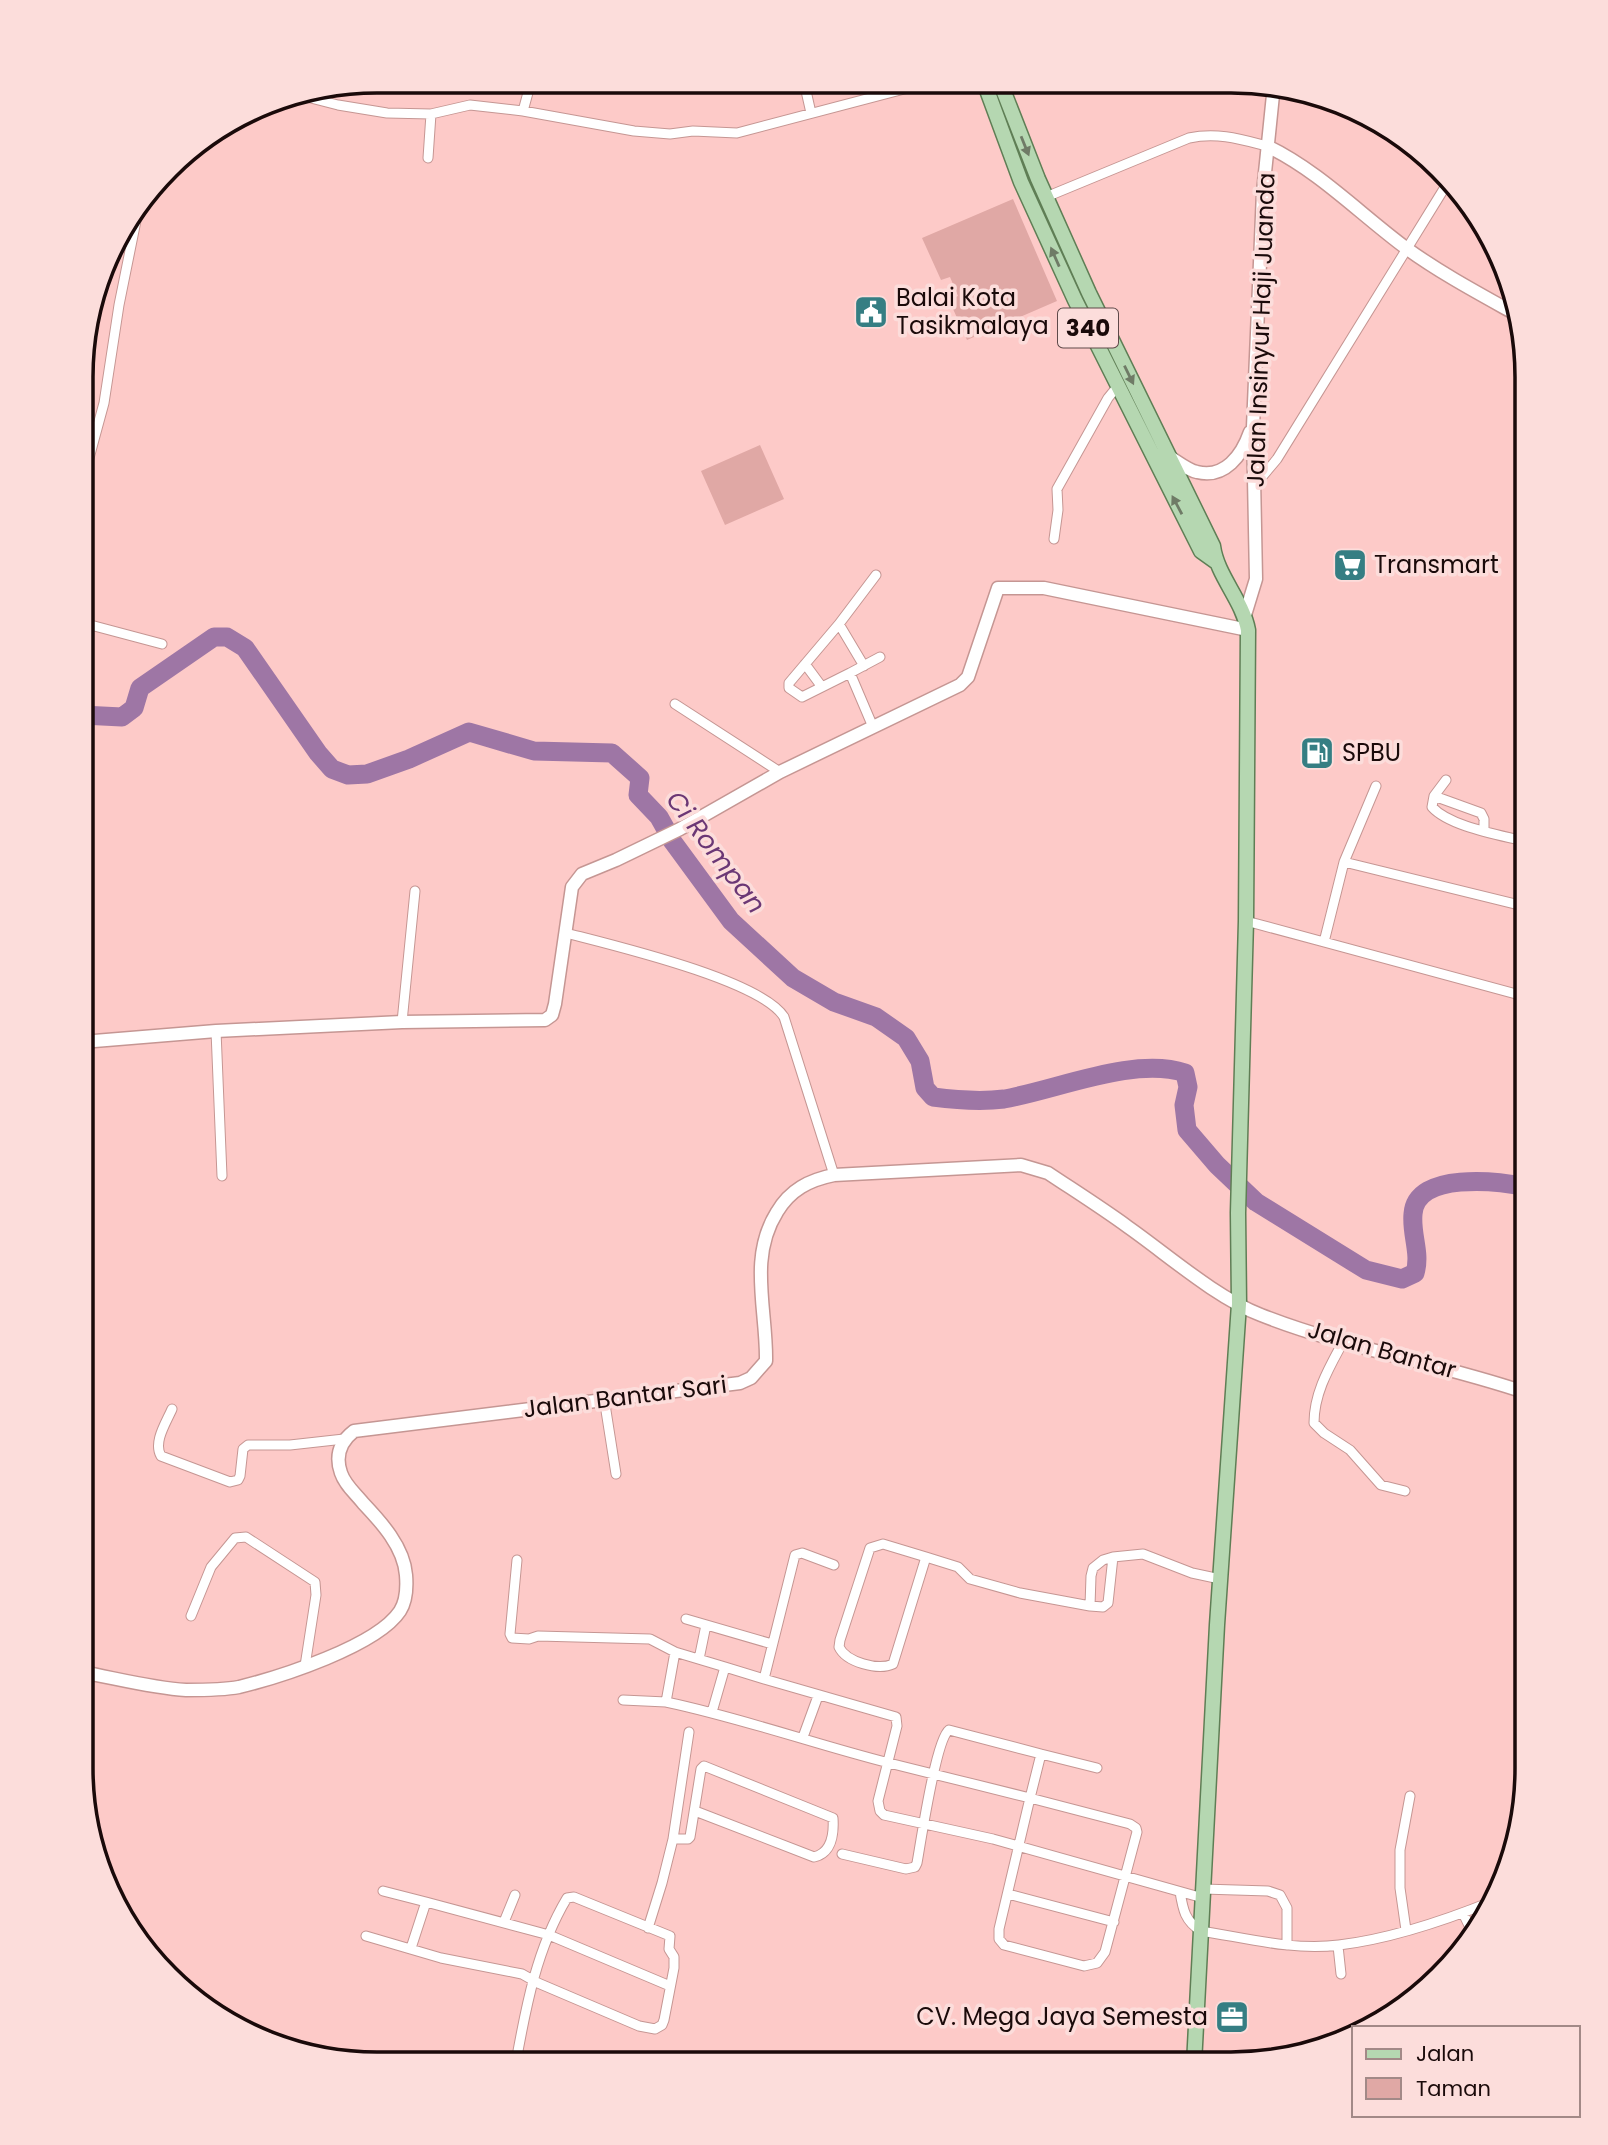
<svg xmlns="http://www.w3.org/2000/svg" width="1608" height="2145" font-family="Poppins,sans-serif">
  <rect width="100%" height="100%" fill="#fdcac8"/>
  <path fill="#e0a8a5" d="M 1013,199 L 1057,301 L 967,340 L 949,300 L 958,296 L 950,277 L 941,280 L 922,238 Z
    M 760,445 L 784,499 L 725,525 L 701,471 Z"/>
  <g fill="none" stroke-linecap="round" stroke-linejoin="round">
    <path stroke="#9e76a5" stroke-width="19" d="M 82,715 L 122,717 L 134,708 L 140,688 L 214,637 L 227,637 L 245,648 L 318,753 L 332,769 L 348,775 L 367,774 L 409,759 L 469,732 L 534,751 L 612,753 L 640,778 L 638,795 L 659,817 L 673,842 L 731,921 L 793,978 L 834,1002 L 876,1017 L 906,1038 L 920,1061 L 925,1088 L 933,1097 C 956,1100 980,1102 1004,1099 C 1057,1090 1134,1056 1185,1073 L 1188,1087 L 1184,1105 L 1187,1130 L 1217,1165 L 1256,1202 L 1366,1270 L 1402,1279 L 1415,1273 C 1421,1253 1411,1235 1413,1214 C 1416,1171 1498,1181 1527,1187"/>
    <g stroke="#c59693" stroke-width="11">
      <path id="street" d="M 804,82 L 811,113
        M 295,94 L 338,105 L 387,113 L 431,114 L 470,105 L 523,111 L 634,131 L 670,134 L 693,131 L 737,133 L 931,82
        M 523,111 L 529,89 L 534,81
        M 428,158 L 431,114
        M 1046,197 L 1189,138 C 1217,132 1240,139 1267,146
        M 83,480 L 104,403 L 119,305 L 139,206
        M 1255,485 L 1277,459 L 1450,179
        M 1054,539 L 1058,510 L 1057,489 L 1108,398 L 1117,387
        M 83,623 L 162,644
        M 839,624 L 789,683 L 789,688 L 802,697 L 850,673
        M 805,664 L 822,687
        M 864,666 L 839,624 L 876,575
        M 675,704 L 780,772
        M 873,727 L 850,673 L 880,657
        M 1446,780 L 1434,796 L 1432,807 C 1450,827 1501,835 1527,842
        M 1376,786 L 1344,862 L 1324,942 L 1527,997
        M 1434,796 L 1481,813 L 1484,819 L 1484,830
        M 1344,862 L 1527,907
        M 1246,921 L 1324,942
        M 566,933 C 612,945 761,980 784,1017 L 834,1175
        M 402,1022 L 415,891
        M 216,1031 L 222,1176
        M 1343,1342 C 1329,1368 1314,1393 1314,1423 L 1324,1433 L 1350,1450 L 1381,1485 L 1405,1491
        M 604,1398 L 616,1474
        M 172,1409 C 166,1423 153,1442 161,1456 L 230,1482 L 238,1480 L 240,1476 L 243,1449 L 248,1445 L 290,1445 L 344,1439
        M 926,1557 L 883,1544 L 870,1548 L 840,1640 L 839,1647 C 846,1662 878,1671 893,1664 L 926,1557 L 958,1567 L 970,1579 L 1020,1593 L 1090,1606 L 1091,1576 L 1093,1568 L 1103,1560 L 1113,1557 L 1143,1554 L 1192,1573 L 1220,1579
        M 517,1560 L 510,1634 L 512,1638 L 529,1639 L 538,1636 L 650,1639 L 675,1652 L 725,1667
        M 834,1565 L 802,1553 L 795,1555 L 764,1679 L 896,1717 L 897,1726 L 878,1801 L 880,1811 L 884,1815 L 993,1839 L 1203,1898
        M 1090,1606 L 1103,1607 L 1108,1603 L 1113,1557
        M 191,1616 L 211,1567 L 235,1538 L 246,1537 L 315,1582 L 316,1595 L 305,1666
        M 686,1619 L 772,1644
        M 675,1652 L 666,1702 C 742,1718 814,1744 889,1763 C 936,1775 983,1786 1030,1798 L 999,1929 L 999,1939 L 1004,1945 L 1084,1966 L 1097,1963 L 1105,1952 L 1137,1832 L 1136,1828 L 1130,1824 L 1030,1798 L 1041,1754 L 949,1730 C 936,1739 921,1841 917,1863 L 915,1867 L 906,1869 L 842,1854
        M 699,1659 L 706,1625
        M 623,1700 L 666,1702
        M 712,1712 L 725,1667 L 764,1679
        M 803,1737 L 818,1696
        M 1041,1754 L 1097,1768
        M 673,1839 L 689,1732
        M 1203,1889 L 1268,1891 L 1280,1895 L 1287,1908 L 1287,1945
        M 383,1891 L 426,1902
        M 1180,1892 C 1183,1910 1185,1921 1201,1931 C 1246,1938 1294,1951 1339,1945 C 1390,1939 1446,1920 1493,1901
        M 1008,1894 L 1114,1922
        M 1463,1913 L 1474,1936
        M 504,1922 L 515,1895
        M 648,1928 L 662,1883 L 673,1839 L 688,1839 L 690,1837 L 701,1769 L 704,1766 L 833,1818 C 834,1833 832,1853 814,1857 L 695,1811
        M 1406,1930 L 1400,1888 L 1400,1850 L 1410,1796
        M 366,1936 L 441,1958 L 522,1974 L 538,1983 L 639,2026 L 655,2029 L 662,2025 L 664,2020 L 674,1968 L 674,1957 L 669,1949 L 670,1936 L 574,1897 L 567,1898 C 537,1948 526,2006 516,2062
        M 1338,1946 L 1341,1974
        M 411,1948 L 426,1902 L 549,1935 L 670,1986"/>
    </g>
    <g stroke="#c59693" stroke-width="15">
      <path id="secondary" d="M 1267,146 C 1319,171 1360,214 1406,248 C 1439,272 1476,292 1512,312
        M 1168,456 C 1177,461 1187,470 1197,472 C 1225,479 1242,455 1250,432
        M 1245,615 L 1256,579 L 1253,427 L 1263,192 L 1274,85
        M 82,1042 L 216,1031 L 402,1022 L 545,1020 L 552,1015 L 555,1004 L 572,887 L 582,874 L 616,860 L 680,829 L 780,772 L 960,685 L 968,677 L 998,588 L 1044,588 L 1248,630
        M 81,1672 C 115,1678 151,1688 186,1690 C 202,1690 223,1690 239,1687 C 280,1677 377,1646 400,1611 C 407,1600 407,1587 406,1575 C 404,1547 381,1522 363,1503 C 355,1493 345,1485 341,1473 C 335,1456 340,1442 354,1431 L 740,1383 L 751,1378 L 766,1361 C 767,1310 748,1258 777,1212 C 790,1190 809,1180 834,1175 L 1021,1165 L 1048,1173 C 1075,1191 1102,1208 1128,1227 C 1168,1255 1215,1297 1261,1315 C 1347,1349 1440,1363 1527,1393"/>
    </g>
    <g stroke="#5f7e55" stroke-width="17">
      <path id="primary" d="M 984,82 L 1021,182 L 1075,300 L 1201,551 L 1215,561
        M 1000,82 L 1038,179 L 1089,293 L 1213,546 C 1217,576 1242,599 1248,630 L 1246,921 L 1238,1213 L 1239,1304 L 1217,1625 L 1194,2064"/>
    </g>
    <use href="#street" stroke="#fff" stroke-width="9"/>
    <use href="#secondary" stroke="#fff" stroke-width="12"/>
    <use href="#primary" stroke="#b5d7b1" stroke-width="14"/>
  </g>
  <defs><path id="oneway-solid" d="M-6-.8H1V-3.2L6.5 0L1 3.2V.8H-6Z" transform="scale(1.75)"/></defs>
  <g fill="#6f7b66">
    <use href="#oneway-solid" transform="translate(1025 146) rotate(68)"/>
    <use href="#oneway-solid" transform="translate(1055 257) rotate(-114)"/>
    <use href="#oneway-solid" transform="translate(1129 375) rotate(64)"/>
    <use href="#oneway-solid" transform="translate(1177 505) rotate(-118)"/>
  </g>
  <defs>
    <g id="civic-square" transform="scale(1.75)"><rect x="-9" y="-9" width="18" height="18" rx="4" fill="#357e83" stroke="#fcdddb"/><path d="M-.6-6.5H3V-4.5H.6V-3L4-1V1h2V6H-6V1h2V-1L-.6-3ZM-1.2 2.5V6h2.4V2.5Z" fill="#fff"/></g>
    <g id="supermarket-square" transform="scale(1.75)"><rect x="-9" y="-9" width="18" height="18" rx="4" fill="#357e83" stroke="#fcdddb"/><path d="M-6-5.5h2.5l.6 2H6L4.5 2H-2.5L-4.4-4H-6ZM-1.5 3.2a1.3 1.3 0 1 0 .1 0ZM3 3.2a1.3 1.3 0 1 0 .1 0Z" fill="#fff"/></g>
    <g id="fuel-square" transform="scale(1.75)"><rect x="-9" y="-9" width="18" height="18" rx="4" fill="#357e83" stroke="#fcdddb"/><path d="M-5.5-6h7V0h2V4h1.3V-2.5L3-4.5l.8-.8L6-3V5H2.5V1h-1V6h-7ZM-4.2-4.7v3.2H.2V-4.7Z" fill="#fff"/></g>
    <g id="office-square" transform="scale(1.75)"><rect x="-9" y="-9" width="18" height="18" rx="4" fill="#357e83" stroke="#fcdddb"/><path d="M-6-3h4V-5.5h4V-3h4V5H-6ZM-1-4.5V-3h2v-1.5ZM-6 0V1H6V0Z" fill="#fff"/></g>
  </defs>
  <g fill-rule="evenodd">
    <use href="#civic-square" x="871" y="312"/>
    <use href="#supermarket-square" x="1350" y="565"/>
    <use href="#fuel-square" x="1317" y="753"/>
    <use href="#office-square" x="1232" y="2017"/>
  </g>
  <g text-anchor="middle" stroke-width="7" stroke-linejoin="round" paint-order="stroke">
    <rect fill="#fcdddb" stroke="#5e4949" stroke-width="2" x="1058" y="308.5" width="60" height="39" rx="5"/>
    <g font-size="23" font-weight="bold" fill="#1a0a0a">
      <text x="1088" y="336">340</text>
    </g>
    <g font-size="24" fill="#1a0a0a" stroke="#fcdddb" text-anchor="start">
      <text x="896" y="306">Balai Kota<tspan x="896" dy="28">Tasikmalaya</tspan></text>
      <text x="1374" y="573">Transmart</text>
      <text x="1342" y="761">SPBU</text>
      <text x="1208" y="2025" text-anchor="end">CV. Mega Jaya Semesta</text>
    </g>
    <g font-size="24" fill="#1a0a0a" stroke="#fcdddb">
      <text transform="translate(1261 330) rotate(-88)" y="8">Jalan Insinyur Haji Juanda</text>
      <text transform="translate(1382 1350) rotate(16)" y="8">Jalan Bantar</text>
      <text transform="translate(625 1397) rotate(-7)" y="8">Jalan Bantar Sari</text>
    </g>
    <g font-size="26" font-style="italic" fill="#6b3775" stroke="#fcdddb">
      <text transform="translate(716 852) rotate(53)" y="9">Ci Rompan</text>
    </g>
  </g>
  <path d="M0 0H1608V2145H0ZM377 93H1231A284 284 0 0 1 1515 377V1768A284 284 0 0 1 1231 2052H377A284 284 0 0 1 93 1768V377A284 284 0 0 1 377 93Z" fill="#fcdddb" fill-rule="evenodd"/>
  <path fill="none" stroke="#1a0a0a" stroke-width="3.5" d="M377 93H1231A284 284 0 0 1 1515 377V1768A284 284 0 0 1 1231 2052H377A284 284 0 0 1 93 1768V377A284 284 0 0 1 377 93Z"/>
  <rect x="1352" y="2026" width="228" height="91" fill="#fcdddb" stroke="#a28987" stroke-width="2"/>
  <rect x="1366" y="2049" width="35" height="10" fill="#b5d7b1" stroke="#a28987" stroke-width="2"/>
  <text x="1416" y="2061" font-size="21" fill="#1a0a0a">Jalan</text>
  <rect x="1366" y="2078" width="35" height="21" fill="#e0a8a5" stroke="#a28987" stroke-width="2"/>
  <text x="1416" y="2096" font-size="21" fill="#1a0a0a">Taman</text>
</svg>
